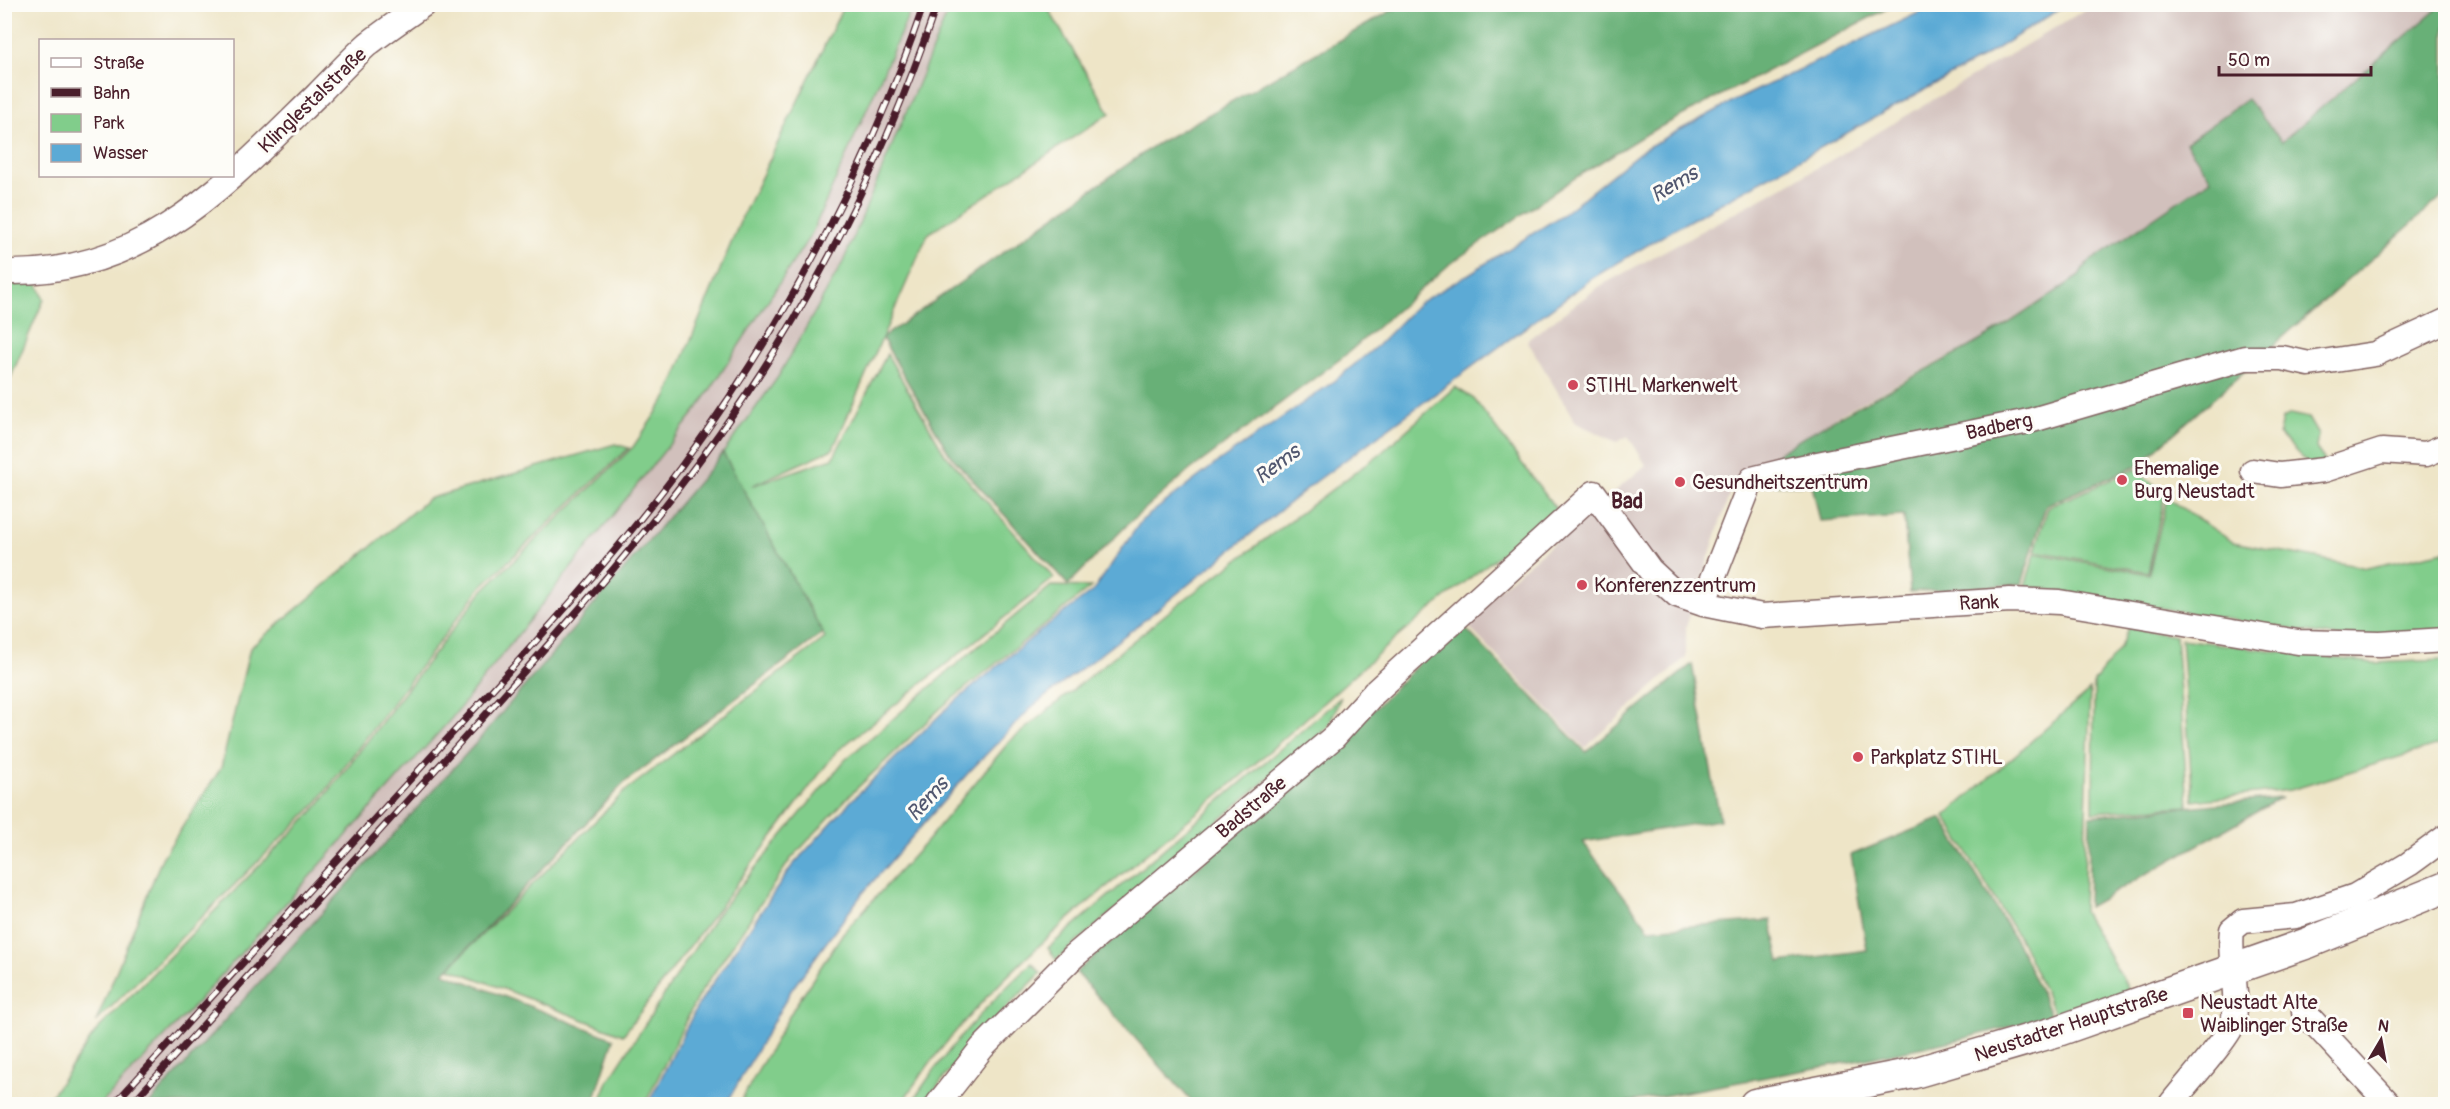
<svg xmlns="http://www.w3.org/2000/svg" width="2450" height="1109" font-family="Pangolin,sans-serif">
  <rect width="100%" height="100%" fill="#fdfcf7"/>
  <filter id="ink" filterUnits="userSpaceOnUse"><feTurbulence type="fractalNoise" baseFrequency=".0167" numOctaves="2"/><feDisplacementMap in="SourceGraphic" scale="12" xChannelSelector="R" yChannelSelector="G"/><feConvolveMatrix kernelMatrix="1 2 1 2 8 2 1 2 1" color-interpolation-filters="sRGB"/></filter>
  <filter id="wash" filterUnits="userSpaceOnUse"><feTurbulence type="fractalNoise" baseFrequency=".008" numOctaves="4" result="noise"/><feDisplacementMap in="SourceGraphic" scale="24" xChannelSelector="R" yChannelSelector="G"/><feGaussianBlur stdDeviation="1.35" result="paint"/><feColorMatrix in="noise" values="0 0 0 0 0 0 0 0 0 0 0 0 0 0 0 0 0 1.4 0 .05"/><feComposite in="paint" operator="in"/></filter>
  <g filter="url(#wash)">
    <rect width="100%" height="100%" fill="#eee5c7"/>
    <path fill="#d1c0bc" d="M 913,5 L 951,5 L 843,262 L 778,377 L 723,453 L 477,742 L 149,1104 L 101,1104 L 190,1010 L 451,719 L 699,407 L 812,233 Z
      M 2093,5 L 2442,5 L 2282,141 L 2248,99 L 2211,179 L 2086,264 L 2079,276 L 1984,338 L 1847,410 L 1781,451 L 1731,489 L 1686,627 L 1686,657 L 1585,748 L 1462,620 L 1646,465 L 1628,436 L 1617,442 L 1576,423 L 1527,340 L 1600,286 L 1828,162 Z"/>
    <path fill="#81cd8b" stroke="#66765b" stroke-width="1.5" d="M 844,5 L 913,5 L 812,233 L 699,407 L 451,719 L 190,1010 L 101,1104 L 45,1104 L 97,1030 L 316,808 L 483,590 L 633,447 L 667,397 L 742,217 Z
      M 951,5 L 1046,5 L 1110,113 L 928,234 L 833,449 L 751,486 L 833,458 L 887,354 L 945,454 L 1054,578 L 836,752 L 623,1035 L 449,968 L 624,792 L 825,638 L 723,453 L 778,377 L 843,262 Z
      M 5,281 L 37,282 L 44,299 L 5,391 Z
      M 1455,387 L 1474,399 L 1556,509 C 1503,553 1447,595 1394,640 C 1338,688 1284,740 1228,787 C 1112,884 984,976 901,1104 L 739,1104 L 795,1006 L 843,933 L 925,843 L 1009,742 L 1177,605 L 1381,453 Z
      M 2290,414 L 2308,418 L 2318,435 L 2316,448 L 2326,462 L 2310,466 L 2279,434 L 2282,419 Z
      M 615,444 L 629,448 L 481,587 L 315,805 L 96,1022 L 162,858 L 221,768 L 250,648 L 428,499 Z
      M 2136,469 L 2165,494 L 2148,572 L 2035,551 L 2048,507 Z
      M 2167,498 L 2233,542 L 2367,568 L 2445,551 L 2445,632 L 2337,637 L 2025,586 L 2035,553 L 2149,574 Z
      M 1051,586 L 1091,587 L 942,707 L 851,794 L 790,860 L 697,998 L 645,1104 L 599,1104 L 608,1081 L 717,914 L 845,760 L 958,663 Z
      M 2128,628 L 2176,636 L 2188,806 L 2093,812 L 2094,682 L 2120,648 Z
      M 2181,639 L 2374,663 L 2445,660 L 2445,743 L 2291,790 L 2193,801 Z
      M 2090,690 L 2083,912 L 2130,991 L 2056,1017 L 2023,945 L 1945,816 Z
      M 1341,697 L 1328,727 L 1056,960 L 1048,948 Z
      M 1032,963 L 1041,973 L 972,1043 L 923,1104 L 911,1104 C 944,1052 986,1005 1032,963 Z"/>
    <path fill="#68b077" stroke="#596851" stroke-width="1.5" d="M 1401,5 L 1894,5 L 1641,137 L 1575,178 L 1451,263 L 1343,357 L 1190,470 L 1131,521 L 1068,585 L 950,455 L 882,338 L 1155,145 Z
      M 2442,5 L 2445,5 L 2445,194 L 2137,466 L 2046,505 L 2022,584 L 1910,592 L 1904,516 L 1820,521 L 1812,485 L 1758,485 L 1753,471 C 1825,418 1906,383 1983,339 C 2016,320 2047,297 2079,276 L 2086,264 L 2211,179 L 2186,143 L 2247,99 L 2282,141 Z
      M 723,453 L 823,633 L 625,782 L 444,973 L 614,1039 L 593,1104 L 149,1104 L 477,742 Z
      M 1459,622 L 1586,752 L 1692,664 L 1720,820 L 1583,842 L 1649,929 L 1771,920 L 1780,962 L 1867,950 L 1851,855 L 1942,818 L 2020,948 L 2051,1016 L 1962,1039 L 1866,1059 L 1619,1104 L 1192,1104 L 1193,1103 L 1076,972 L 1341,743 Z
      M 2281,798 L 2088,907 L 2090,816 Z"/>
    <path fill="#5baad5" stroke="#526480" stroke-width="1.5" d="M 1937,4 L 2066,5 L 1980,59 L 1678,227 L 1594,277 L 1314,483 L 1137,626 L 1033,706 L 969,772 L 862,894 L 792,989 L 726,1104 L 648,1104 L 698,1005 L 792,866 L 853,799 L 946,709 L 1041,630 L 1094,590 L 1141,521 L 1214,465 L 1333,382 L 1377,346 L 1419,303 L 1469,274 L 1562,215 L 1644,149 L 1734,101 Z"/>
  </g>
  <g filter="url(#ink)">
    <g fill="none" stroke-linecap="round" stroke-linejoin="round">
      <g stroke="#836462" stroke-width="27">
        <path id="minor" d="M 4,272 C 143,276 225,185 316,96 C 333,79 350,60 368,44 C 386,30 405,17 424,4
          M 2253,471 L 2280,475 L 2324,470 L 2382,451 L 2426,454 L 2446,446
          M 1703,604 L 1752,479 L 1793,469 L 2029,421 L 2245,358 L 2282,358 L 2309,364 L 2375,354 L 2446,321
          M 2304,1012 L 2389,1104
          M 938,1104 L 982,1048 L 1074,956 L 1334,737 L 1374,693 L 1594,493 L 1650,570 L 1677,595 L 1703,604 L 1762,616 L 2010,600 L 2059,602 L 2298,642 L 2380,644 L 2446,640
          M 2171,1104 C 2182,1089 2231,1035 2233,1023 C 2240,992 2228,961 2232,930 L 2243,921 L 2296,916 L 2355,896 L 2409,864 L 2446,837"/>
      </g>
      <g stroke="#836462" stroke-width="33">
        <path id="tertiary" d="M 1755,1104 L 1914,1073 L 2058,1031 L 2308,943 L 2446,887"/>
      </g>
      <use href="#minor" stroke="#fff" stroke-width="24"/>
      <use href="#tertiary" stroke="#fff" stroke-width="30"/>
      <g stroke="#4a1f2b" stroke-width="7">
        <path id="rail" d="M 114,1104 C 215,993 316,883 417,772 C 507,673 600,575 680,468 C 784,326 867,172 924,4
          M 131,1104 C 242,982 355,859 466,736 C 585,605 704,472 794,319 C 853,219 900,114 937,4"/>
      </g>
      <use href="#rail" stroke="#fdfcf7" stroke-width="4.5" stroke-dasharray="14" stroke-linecap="butt"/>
    </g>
  </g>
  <g fill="#d1495b" stroke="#fdfcf7" stroke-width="2">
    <circle cx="1573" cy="385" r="6"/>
    <circle cx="2122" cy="480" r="6"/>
    <circle cx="1680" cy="482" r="6"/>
    <circle cx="1582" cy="585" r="6"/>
    <circle cx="1858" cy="757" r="6"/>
    <rect x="2182" y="1007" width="12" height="12" rx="3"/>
  </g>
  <g text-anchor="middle" stroke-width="6" stroke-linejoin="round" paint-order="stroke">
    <g font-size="20" fill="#4a1f2b" stroke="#fdfcf7">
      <text transform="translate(312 100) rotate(-44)" y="7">Klinglestalstraße</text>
      <text transform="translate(1999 426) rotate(-12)" y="7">Badberg</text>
      <text transform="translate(1979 602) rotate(-3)" y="7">Rank</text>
      <text transform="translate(1251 807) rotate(-40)" y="7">Badstraße</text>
      <text transform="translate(2071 1024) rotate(-18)" y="7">Neustadter Hauptstraße</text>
    </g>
    <g font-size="20" fill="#4a1f2b" stroke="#fdfcf7" text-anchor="start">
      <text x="1585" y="392">STIHL Markenwelt</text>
      <text x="2134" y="475">Ehemalige<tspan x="2134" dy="23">Burg Neustadt</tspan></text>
      <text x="1692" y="489">Gesundheitszentrum</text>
      <text x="1594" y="592">Konferenzzentrum</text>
      <text x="1870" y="764">Parkplatz STIHL</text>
      <text x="2200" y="1009">Neustadt Alte<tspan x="2200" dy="23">Waiblinger Straße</tspan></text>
    </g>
    <g font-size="21" font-style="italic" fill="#51576f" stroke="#fdfcf7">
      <text transform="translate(1674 184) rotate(-31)" y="7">Rems</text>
      <text transform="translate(1277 464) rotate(-37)" y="7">Rems</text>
      <text transform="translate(927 799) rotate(-48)" y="7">Rems</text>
    </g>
    <g font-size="21" font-weight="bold" fill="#4a1f2b" stroke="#fdfcf7">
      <text x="1627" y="508">Bad</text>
    </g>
  </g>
  <rect width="2450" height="1109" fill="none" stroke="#fdfcf7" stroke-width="24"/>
  <rect x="39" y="39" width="195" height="138" fill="#fdfcf7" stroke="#b5a4a5" stroke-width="1.5"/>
  <rect x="51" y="58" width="30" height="9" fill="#ffffff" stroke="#b5a4a5" stroke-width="1.5"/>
  <text x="93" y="69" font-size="18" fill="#4a1f2b">Straße</text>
  <rect x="51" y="88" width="30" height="9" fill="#4a1f2b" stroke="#b5a4a5" stroke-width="1.5"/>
  <text x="93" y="99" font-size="18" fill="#4a1f2b">Bahn</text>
  <rect x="51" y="114" width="30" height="18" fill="#81cd8b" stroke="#b5a4a5" stroke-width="1.5"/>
  <text x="93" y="129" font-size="18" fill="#4a1f2b">Park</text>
  <rect x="51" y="144" width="30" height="18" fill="#5baad5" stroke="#b5a4a5" stroke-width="1.5"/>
  <text x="93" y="159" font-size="18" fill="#4a1f2b">Wasser</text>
  <g transform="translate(2381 1040) rotate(10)" stroke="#fdfcf7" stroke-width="4.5" paint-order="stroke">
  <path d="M0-4.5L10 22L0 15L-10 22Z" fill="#4a1f2b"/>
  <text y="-9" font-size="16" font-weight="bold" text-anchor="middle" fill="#4a1f2b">N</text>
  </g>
  <path d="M2219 66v9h152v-9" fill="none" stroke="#4a1f2b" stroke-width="3"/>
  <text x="2228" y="66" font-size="18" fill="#4a1f2b" stroke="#fdfcf7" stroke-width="4.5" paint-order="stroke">50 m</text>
</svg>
